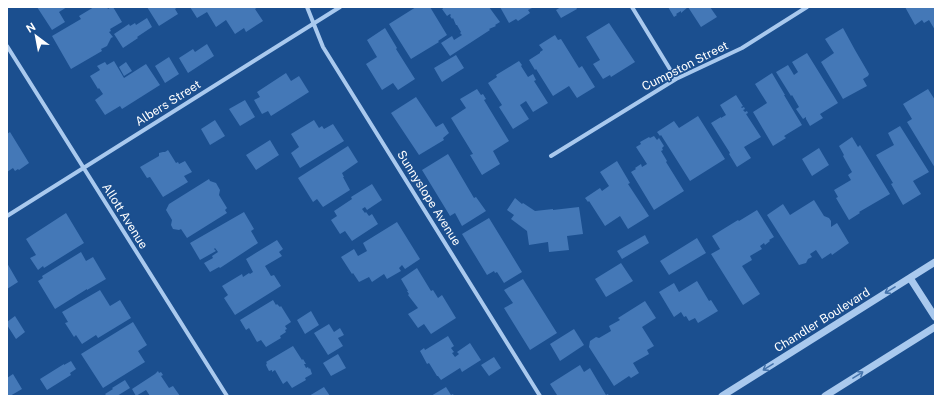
<svg xmlns="http://www.w3.org/2000/svg" width="942" height="403" font-family="'Public Sans',sans-serif">
  <rect width="100%" height="100%" fill="#1b4f8f"/>
  <path fill="#4478b7" d="M 37,7 L 67,7 L 59,12 L 65,22 L 52,30 Z
    M 94,7 L 107,7 L 108,9 L 111,7 L 113,7 L 122,22 L 110,29 L 111,31 L 109,32 L 113,37 L 111,38 L 107,46 L 101,49 L 102,51 L 71,69 L 52,36 L 81,19 L 79,16 Z
    M 147,7 L 178,7 L 175,9 L 178,14 L 159,26 Z
    M 190,7 L 258,7 L 255,9 L 263,21 L 246,32 L 244,28 L 235,34 L 226,20 L 216,27 L 207,12 L 197,18 Z
    M 416,7 L 430,7 L 447,35 L 438,41 L 439,42 L 411,59 L 389,24 Z
    M 442,7 L 489,7 L 500,22 L 495,25 L 496,26 L 489,29 L 490,30 L 450,56 L 441,43 L 452,36 L 454,40 L 462,35 L 460,33 L 461,32 L 457,25 L 456,25 L 453,18 L 452,19 L 450,16 L 451,15 L 450,14 L 447,16 L 442,9 L 443,9 Z
    M 500,7 L 534,7 L 528,10 L 530,13 L 518,21 L 516,19 L 509,23 Z
    M 561,7 L 576,7 L 577,9 L 561,18 L 556,10 Z
    M 668,7 L 710,7 L 717,17 L 701,27 L 688,7 L 681,13 L 681,11 L 676,14 L 677,15 L 674,17 Z
    M 905,7 L 935,7 L 935,30 L 929,20 L 924,23 L 922,20 L 915,25 Z
    M 147,18 L 152,27 L 137,37 L 138,38 L 123,48 L 114,34 L 129,24 L 130,26 L 135,23 L 136,25 Z
    M 609,23 L 635,62 L 611,77 L 610,75 L 603,79 L 593,64 L 600,60 L 586,37 Z
    M 385,28 L 397,48 L 396,49 L 415,79 L 398,90 L 393,83 L 382,90 L 366,64 L 377,57 L 367,40 Z
    M 843,28 L 855,50 L 869,74 L 868,76 L 863,79 L 867,86 L 843,99 L 821,62 L 834,53 L 825,39 Z
    M 555,35 L 558,40 L 561,39 L 579,68 L 582,66 L 595,87 L 577,98 L 569,86 L 553,96 L 536,69 L 535,70 L 529,60 L 540,53 L 540,52 L 543,50 L 539,45 Z
    M 207,44 L 214,56 L 188,73 L 179,58 L 193,49 L 195,52 Z
    M 807,53 L 838,103 L 820,114 L 823,118 L 810,126 L 806,119 L 806,117 L 803,119 L 796,109 L 799,107 L 792,95 L 791,96 L 776,72 L 788,65 L 794,75 L 798,72 L 792,62 Z
    M 456,55 L 464,68 L 442,82 L 434,68 Z
    M 169,57 L 179,74 L 165,83 L 155,66 Z
    M 114,61 L 124,78 L 146,64 L 160,85 L 122,109 L 120,106 L 105,115 L 95,100 L 103,94 L 99,88 L 98,89 L 90,76 L 100,70 L 97,66 L 105,62 L 107,65 Z
    M 519,61 L 522,65 L 521,66 L 528,77 L 533,74 L 536,80 L 534,81 L 548,103 L 533,112 L 526,101 L 520,105 L 529,119 L 513,129 L 499,107 L 502,105 L 488,83 L 497,77 L 496,75 Z
    M 126,62 L 132,71 L 124,76 L 119,67 Z
    M 286,73 L 291,81 L 299,76 L 309,92 L 271,116 L 268,111 L 262,114 L 254,100 L 260,97 L 257,92 Z
    M 772,73 L 785,95 L 784,95 L 802,125 L 784,136 L 786,138 L 773,146 L 753,112 L 767,103 L 755,84 Z
    M 477,89 L 481,95 L 483,94 L 486,99 L 484,100 L 509,141 L 493,151 L 500,164 L 482,175 L 470,155 L 473,154 L 451,118 L 466,108 L 460,99 Z
    M 928,89 L 935,100 L 935,168 L 907,122 L 912,119 L 903,104 Z
    M 736,95 L 743,106 L 741,107 L 742,108 L 744,107 L 745,109 L 743,110 L 745,112 L 747,111 L 748,113 L 746,114 L 761,137 L 744,147 L 751,158 L 737,167 L 729,154 L 730,153 L 711,123 L 721,117 L 721,118 L 726,115 L 720,105 Z
    M 416,97 L 436,127 L 443,123 L 449,133 L 443,138 L 444,140 L 419,155 L 391,113 Z
    M 245,100 L 255,117 L 240,126 L 229,109 Z
    M 698,116 L 725,159 L 690,181 L 661,135 L 660,136 L 657,132 L 674,121 L 679,128 Z
    M 215,120 L 225,136 L 210,145 L 201,129 Z
    M 314,120 L 319,128 L 322,126 L 324,129 L 333,124 L 344,141 L 300,168 L 291,153 L 299,147 L 291,134 Z
    M 900,126 L 929,172 L 913,181 L 921,194 L 903,205 L 891,184 L 893,183 L 876,155 L 894,145 L 888,133 Z
    M 10,132 L 29,163 L 19,170 L 18,169 L 15,171 L 13,168 L 7,172 L 7,134 Z
    M 654,136 L 657,140 L 659,138 L 664,146 L 662,148 L 663,150 L 661,151 L 667,161 L 666,162 L 684,191 L 654,210 L 631,172 L 636,169 L 635,168 L 641,164 L 642,167 L 647,164 L 636,147 L 641,144 L 640,142 L 649,137 L 650,138 Z
    M 852,137 L 858,147 L 860,145 L 890,194 L 859,212 L 860,213 L 849,220 L 836,198 L 838,197 L 834,190 L 851,180 L 848,175 L 852,172 L 843,156 L 844,155 L 839,146 Z
    M 270,140 L 279,155 L 256,170 L 246,155 Z
    M 348,146 L 358,162 L 342,173 L 344,177 L 343,177 L 350,190 L 323,207 L 317,199 L 313,202 L 298,178 Z
    M 819,148 L 829,165 L 812,176 L 802,159 Z
    M 168,150 L 176,163 L 178,162 L 179,164 L 185,161 L 192,172 L 184,176 L 188,182 L 163,197 L 150,177 L 147,178 L 140,167 L 159,156 L 159,153 L 163,152 L 165,152 Z
    M 448,154 L 474,198 L 476,197 L 486,211 L 462,226 L 455,213 L 450,216 L 422,170 Z
    M 617,161 L 630,183 L 628,184 L 649,216 L 628,229 L 620,216 L 605,226 L 589,201 L 588,202 L 585,198 L 600,188 L 602,191 L 609,186 L 600,172 Z
    M 209,179 L 210,181 L 216,183 L 220,190 L 219,195 L 227,208 L 225,210 L 227,213 L 187,238 L 181,229 L 179,230 L 173,229 L 171,225 L 172,220 L 166,210 L 169,204 Z
    M 372,184 L 382,200 L 367,210 L 365,207 L 362,209 L 365,213 L 366,212 L 369,216 L 372,214 L 378,224 L 352,241 L 345,231 L 340,234 L 331,220 L 337,216 L 334,211 L 352,199 L 351,197 Z
    M 515,198 L 522,204 L 523,203 L 535,211 L 553,209 L 553,210 L 579,207 L 583,234 L 567,236 L 569,250 L 549,252 L 548,242 L 529,245 L 527,231 L 511,219 L 514,215 L 507,210 Z
    M 814,200 L 824,216 L 829,218 L 831,221 L 831,227 L 837,223 L 849,243 L 832,255 L 831,253 L 822,259 L 816,250 L 810,254 L 812,257 L 808,259 L 806,263 L 799,265 L 767,215 L 783,204 L 790,215 Z
    M 757,210 L 774,237 L 769,240 L 770,241 L 765,245 L 764,243 L 760,246 L 762,249 L 750,256 L 752,260 L 742,266 L 760,294 L 743,305 L 711,254 L 720,249 L 712,236 L 738,220 L 739,221 Z
    M 244,212 L 254,229 L 251,231 L 258,243 L 220,268 L 219,267 L 210,272 L 204,263 L 213,258 L 212,256 L 218,252 L 215,248 L 214,249 L 216,251 L 200,260 L 190,243 Z
    M 66,213 L 84,243 L 44,268 L 43,266 L 38,270 L 30,258 L 36,255 L 26,239 Z
    M 489,218 L 522,272 L 504,283 L 497,272 L 495,273 L 494,271 L 487,275 L 462,234 Z
    M 397,222 L 420,259 L 405,269 L 402,265 L 399,268 L 401,271 L 387,279 L 384,274 L 372,282 L 369,277 L 359,282 L 353,273 L 352,274 L 341,257 L 354,249 L 358,256 L 367,251 L 363,243 Z
    M 645,235 L 649,243 L 622,259 L 617,251 Z
    M 697,238 L 706,253 L 669,275 L 660,261 Z
    M 277,240 L 283,249 L 279,252 L 282,256 L 265,266 L 271,276 L 274,275 L 281,286 L 235,315 L 224,298 L 228,295 L 222,286 L 242,274 L 243,277 L 249,273 L 250,274 L 253,272 L 246,259 Z
    M 81,252 L 86,261 L 93,257 L 106,279 L 87,290 L 87,289 L 55,309 L 38,281 L 43,278 L 42,276 Z
    M 7,263 L 18,282 L 7,289 Z
    M 621,263 L 633,281 L 606,297 L 595,279 Z
    M 417,268 L 431,291 L 433,290 L 438,298 L 442,295 L 456,318 L 431,334 L 424,324 L 418,328 L 408,314 L 418,308 L 408,295 L 409,294 L 407,291 L 408,291 L 401,279 Z
    M 523,279 L 557,333 L 530,350 L 504,308 L 513,303 L 504,290 Z
    M 697,281 L 709,301 L 711,300 L 718,311 L 698,323 L 695,318 L 689,321 L 686,316 L 684,317 L 681,312 L 674,317 L 659,292 L 674,283 L 679,292 Z
    M 100,290 L 110,306 L 120,300 L 131,318 L 98,338 L 96,335 L 82,344 L 76,335 L 74,337 L 65,323 L 68,322 L 62,312 Z
    M 273,300 L 276,305 L 277,304 L 280,307 L 281,306 L 291,322 L 285,326 L 287,329 L 285,330 L 286,332 L 280,336 L 281,338 L 266,347 L 261,340 L 257,342 L 249,328 L 246,330 L 240,320 Z
    M 645,301 L 656,318 L 642,327 L 654,346 L 647,350 L 649,354 L 633,363 L 639,373 L 631,378 L 629,376 L 614,386 L 589,347 L 590,341 L 596,337 L 599,338 L 611,331 L 609,326 L 620,320 L 618,318 Z
    M 311,311 L 319,325 L 305,334 L 297,320 Z
    M 15,316 L 25,332 L 16,339 L 7,325 L 7,322 Z
    M 133,322 L 147,345 L 138,351 L 145,362 L 103,388 L 81,354 Z
    M 329,324 L 334,332 L 340,328 L 344,335 L 338,338 L 343,346 L 328,355 L 314,333 Z
    M 574,329 L 584,345 L 560,361 L 550,344 Z
    M 448,336 L 454,346 L 451,348 L 454,352 L 452,353 L 455,357 L 459,354 L 457,352 L 470,343 L 481,360 L 462,372 L 460,368 L 441,380 L 438,376 L 437,376 L 429,363 L 427,364 L 420,351 L 424,348 L 425,350 Z
    M 293,346 L 302,360 L 303,359 L 306,364 L 304,364 L 306,368 L 308,367 L 309,369 L 310,368 L 312,374 L 305,378 L 306,380 L 292,388 L 287,381 L 283,384 L 275,370 L 272,372 L 272,370 L 269,371 L 266,365 L 267,363 L 266,362 Z
    M 338,354 L 346,368 L 331,376 L 323,363 Z
    M 494,357 L 501,368 L 489,376 L 481,365 Z
    M 71,361 L 76,369 L 70,373 L 71,375 L 47,390 L 40,379 L 64,364 L 64,365 Z
    M 580,365 L 584,372 L 590,368 L 606,395 L 608,394 L 609,396 L 559,396 L 558,395 L 557,395 L 550,384 Z
    M 158,371 L 159,373 L 161,372 L 163,375 L 161,376 L 169,388 L 173,386 L 180,396 L 150,396 L 146,390 L 136,396 L 132,389 L 155,374 Z
    M 13,374 L 22,389 L 10,396 L 7,396 L 7,378 Z
    M 125,380 L 130,388 L 117,396 L 107,396 L 105,394 L 113,389 L 112,388 Z
    M 324,387 L 330,396 L 309,396 Z
    M 446,387 L 451,395 L 453,394 L 454,396 L 431,396 Z"/>
  <g fill="none" stroke-linecap="round" stroke-linejoin="round">
    <path stroke="#a9c9ee" stroke-width="4" d="M 307,7 L 323,47 L 540,396
      M 632,7 L 676,79
      M 7,46 L 227,396
      M 551,156 L 676,79 L 742,48 L 807,7
      M 7,216 L 340,7"/>
    <path stroke="#a9c9ee" stroke-width="7" d="M 910,278 L 935,317
      M 722,396 L 935,262
      M 825,396 L 935,327"/>
  </g>
  <defs><path id="oneway-shaft" d="M-6 0H5M1.5-3L5.5 0L1.5 3" fill="none" stroke-width="1.6" stroke-linecap="round" stroke-linejoin="round"/></defs>
  <g stroke="#4674ac">
    <use href="#oneway-shaft" transform="translate(890 290) rotate(148)"/>
    <use href="#oneway-shaft" transform="translate(768 367) rotate(148)"/>
    <use href="#oneway-shaft" transform="translate(858 375) rotate(-32)"/>
  </g>
  <g text-anchor="middle" stroke-width="3.5" stroke-linejoin="round" paint-order="stroke">
    <g font-size="12" fill="#fff" stroke="#1b4f8f">
      <text transform="translate(685 66) rotate(-27)" y="4">Cumpston Street</text>
      <text transform="translate(168 103) rotate(-32)" y="4">Albers Street</text>
      <text transform="translate(429 198) rotate(58)" y="4">Sunnyslope Avenue</text>
      <text transform="translate(125 216) rotate(58)" y="4">Allott Avenue</text>
      <text transform="translate(822 320) rotate(-32)" y="4">Chandler Boulevard</text>
    </g>
  </g>
  <rect width="942" height="403" fill="none" stroke="#ffffff" stroke-width="16"/>
  <g transform="translate(36 36) rotate(328)" stroke="#1b4f8f" stroke-width="3" paint-order="stroke">
  <path d="M0-3L7 15L0 10L-7 15Z" fill="#ffffff"/>
  <text y="-6" font-size="11" font-weight="bold" text-anchor="middle" fill="#ffffff">N</text>
  </g>
</svg>
